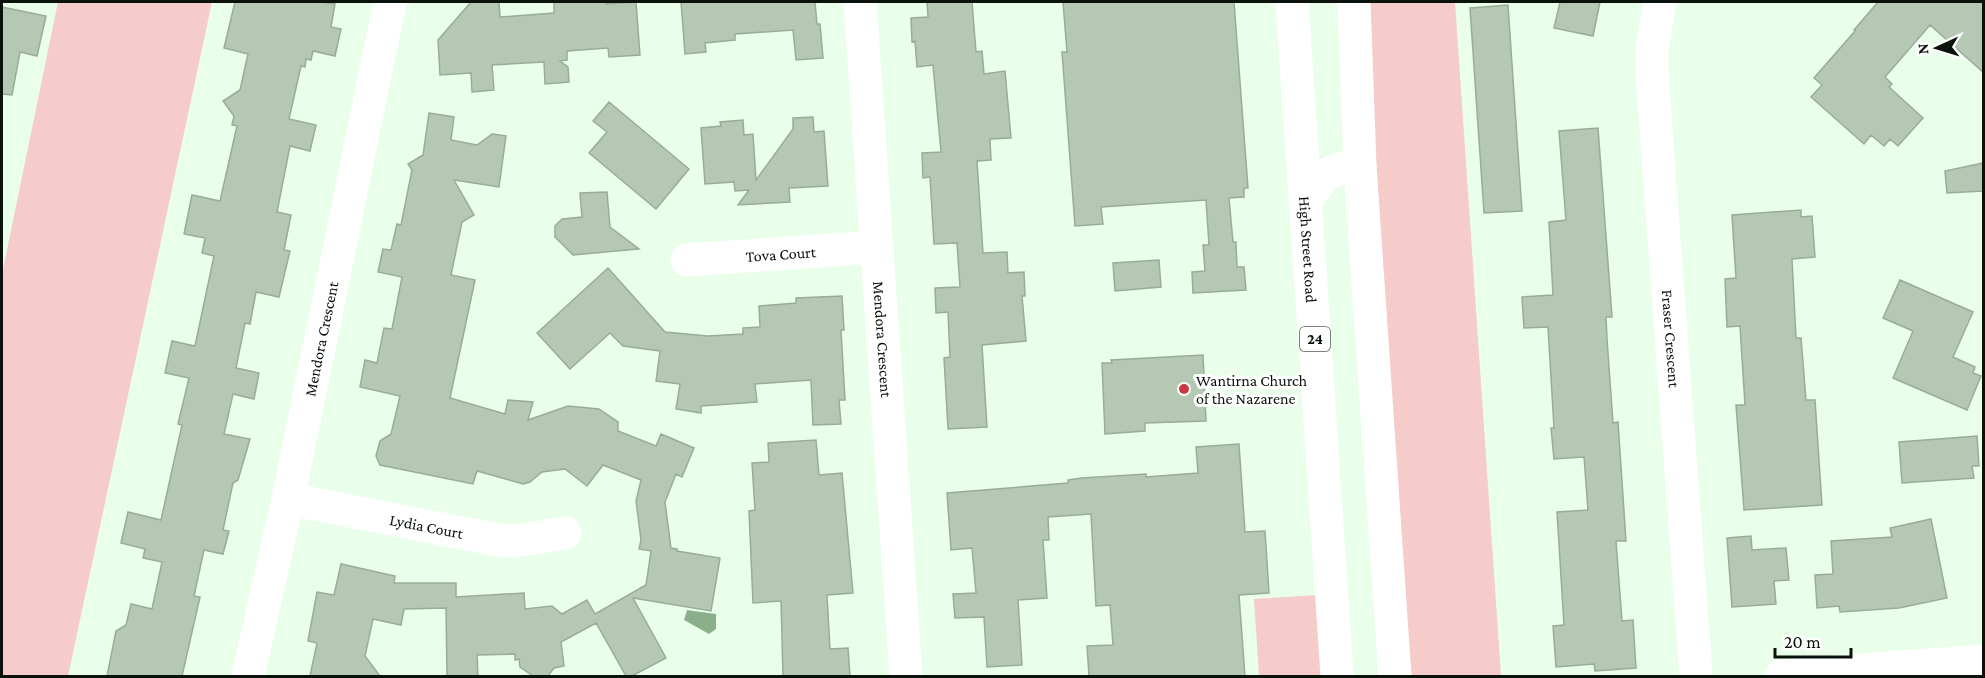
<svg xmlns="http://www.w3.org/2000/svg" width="1985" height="678" font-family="'Crimson Pro',serif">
  <rect width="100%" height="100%" fill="#eaffea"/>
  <path fill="#f5ccca" d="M 58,2 L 212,2 L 68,676 L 2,676 L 2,274 Z
    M 1354,2 L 1455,2 L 1501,676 L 1395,676 Z
    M 1332,594 L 1337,676 L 1259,676 L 1254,599 Z"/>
  <path fill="#8bae8b" d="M 687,610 L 716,614 L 716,629 L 709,634 L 684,620 Z"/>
  <path fill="#b4c8b4" stroke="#99ac99" stroke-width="1.5" d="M 235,2 L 321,2 L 335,4 L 331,27 L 341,29 L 335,56 L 313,51 L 311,60 L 306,59 L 305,67 L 301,66 L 289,119 L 316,125 L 310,151 L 290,146 L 277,212 L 291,215 L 284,250 L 290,251 L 279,297 L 256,292 L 250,324 L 245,323 L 236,368 L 259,373 L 254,399 L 233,394 L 224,434 L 250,439 L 238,480 L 233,483 L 223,530 L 229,531 L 223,554 L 204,550 L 194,596 L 200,597 L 182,676 L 107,676 L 116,631 L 126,625 L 131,604 L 152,609 L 162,562 L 143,558 L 145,549 L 121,543 L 128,512 L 161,520 L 182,425 L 178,424 L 189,378 L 165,373 L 172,341 L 195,346 L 214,256 L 202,253 L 205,238 L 184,234 L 192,195 L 220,201 L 237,126 L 232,125 L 234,116 L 223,101 L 240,90 L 248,54 L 224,48 Z
    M 471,2 L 499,2 L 500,17 L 554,13 L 554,2 L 606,2 L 606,4 L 636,2 L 640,55 L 609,57 L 608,48 L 567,51 L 567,60 L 560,61 L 568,67 L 569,82 L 545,84 L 544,62 L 492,65 L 494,90 L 472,92 L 471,73 L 440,75 L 438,40 Z
    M 681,2 L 815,2 L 817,24 L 820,24 L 823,58 L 796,60 L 793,30 L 735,34 L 735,40 L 705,43 L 706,52 L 685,54 Z
    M 927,2 L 972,2 L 976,52 L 982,51 L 984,74 L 1005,71 L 1011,138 L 990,139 L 991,160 L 977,161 L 983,253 L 1007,252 L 1008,273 L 1024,272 L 1025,296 L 1022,296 L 1026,341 L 982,345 L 987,427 L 948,429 L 944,358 L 950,357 L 948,312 L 936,313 L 935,288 L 960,287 L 957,243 L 934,244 L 930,177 L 923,178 L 922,153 L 941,152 L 933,65 L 917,67 L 915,41 L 912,42 L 911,18 L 928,17 Z
    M 1063,2 L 1234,2 L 1248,188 L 1244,188 L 1244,197 L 1229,198 L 1233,242 L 1236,242 L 1237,267 L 1244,267 L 1246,290 L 1193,293 L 1192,272 L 1205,271 L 1203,245 L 1209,245 L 1206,200 L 1101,207 L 1103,224 L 1075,226 L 1062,52 L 1067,52 Z
    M 1560,2 L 1600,2 L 1593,36 L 1554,28 Z
    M 1878,2 L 1983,2 L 1983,72 L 1930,25 L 1885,77 L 1892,84 L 1889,87 L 1923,118 L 1898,146 L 1890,139 L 1884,146 L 1871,135 L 1864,144 L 1811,97 L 1822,85 L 1814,78 L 1855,31 L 1854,30 Z
    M 1508,5 L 1522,211 L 1484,213 L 1470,8 Z
    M 2,7 L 46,16 L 37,56 L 20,52 L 12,95 L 2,94 Z
    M 609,102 L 689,169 L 656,209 L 589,153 L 607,132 L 593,121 Z
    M 429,113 L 454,117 L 451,140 L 477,145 L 492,134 L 506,136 L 499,187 L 454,180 L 474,215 L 462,222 L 451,275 L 475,280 L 450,398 L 505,414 L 508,400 L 533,402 L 528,420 L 568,406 L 599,409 L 618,422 L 618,431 L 656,446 L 661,434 L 694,448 L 682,477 L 676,474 L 665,502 L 671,548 L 677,549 L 677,551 L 720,558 L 711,611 L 633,598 L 666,658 L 632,676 L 626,676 L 596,623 L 561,642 L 564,666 L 554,668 L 548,676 L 533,676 L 520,667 L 519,659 L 515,660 L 515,654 L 477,655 L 478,676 L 447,676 L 446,608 L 404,609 L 401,625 L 373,619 L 365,656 L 380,676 L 310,676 L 317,643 L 308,641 L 317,592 L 334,595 L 341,564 L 395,576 L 394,583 L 456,583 L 456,597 L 524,593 L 525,609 L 552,606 L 562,614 L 587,600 L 595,614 L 646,585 L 651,551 L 639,549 L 641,540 L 636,501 L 641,480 L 603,465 L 587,486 L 565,469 L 542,472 L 530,482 L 523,484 L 477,471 L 473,484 L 380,465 L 376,456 L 380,441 L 391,434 L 400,396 L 360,387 L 365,360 L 377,363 L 384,328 L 392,329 L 402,277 L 378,272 L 383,249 L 391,250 L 397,224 L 401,225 L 412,170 L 408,164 L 423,155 Z
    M 813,117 L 814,132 L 824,131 L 828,186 L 789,188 L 790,202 L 738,205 L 749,190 L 735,191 L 734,182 L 705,184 L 701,128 L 721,126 L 720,122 L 743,120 L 744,135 L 753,134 L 756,180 L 793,129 L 793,118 Z
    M 1598,128 L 1612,317 L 1606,317 L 1607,339 L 1613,423 L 1618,422 L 1626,541 L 1616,541 L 1622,621 L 1633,620 L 1636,668 L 1595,671 L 1594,664 L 1556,667 L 1553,626 L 1564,625 L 1557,512 L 1588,510 L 1584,457 L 1554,459 L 1551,428 L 1554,428 L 1548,327 L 1524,328 L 1522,297 L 1553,295 L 1549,222 L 1566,220 L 1559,131 Z
    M 1983,163 L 1983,191 L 1947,193 L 1945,171 Z
    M 607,192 L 610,227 L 639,249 L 573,255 L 555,237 L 555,226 L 562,219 L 582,217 L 580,193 Z
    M 1801,210 L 1801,217 L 1812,216 L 1815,257 L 1792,259 L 1796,338 L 1801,338 L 1806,400 L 1815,400 L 1822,505 L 1744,510 L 1736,405 L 1745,405 L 1740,326 L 1727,327 L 1725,279 L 1736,278 L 1732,215 Z
    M 1159,260 L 1161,287 L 1115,291 L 1113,263 Z
    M 608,268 L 665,332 L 708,336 L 743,334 L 743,328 L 760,327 L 759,306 L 796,303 L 796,298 L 842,296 L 844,330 L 841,330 L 845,400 L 839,400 L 841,424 L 813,425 L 811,380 L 755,384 L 757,402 L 701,406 L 701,413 L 676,409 L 680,384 L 656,381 L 660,351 L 623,346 L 610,333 L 570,369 L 537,333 Z
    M 1900,280 L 1973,312 L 1953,357 L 1975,367 L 1973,373 L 1981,376 L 1967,410 L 1893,378 L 1913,331 L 1883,318 Z
    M 1203,355 L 1206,421 L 1145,423 L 1145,431 L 1105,434 L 1102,363 L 1112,363 L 1111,360 Z
    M 1977,436 L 1979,466 L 1972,466 L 1974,478 L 1902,483 L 1899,442 Z
    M 816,440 L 819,475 L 842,473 L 853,593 L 827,595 L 830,649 L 848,648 L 850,676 L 783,676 L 781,601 L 753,603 L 749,511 L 755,510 L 752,463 L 769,462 L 768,443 Z
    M 1239,444 L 1245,532 L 1265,531 L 1269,593 L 1239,595 L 1245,676 L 1089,676 L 1087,646 L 1113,645 L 1110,605 L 1096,606 L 1091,514 L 1048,517 L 1049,540 L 1043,540 L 1047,598 L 1018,600 L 1022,665 L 987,667 L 984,617 L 955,618 L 953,594 L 976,593 L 972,548 L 951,550 L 947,493 L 1068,483 L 1068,480 L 1082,478 L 1146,474 L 1146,477 L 1198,473 L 1196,447 Z
    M 1931,519 L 1947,598 L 1899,608 L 1840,612 L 1839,606 L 1817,608 L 1815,575 L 1833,574 L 1831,541 L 1892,537 L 1890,528 Z
    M 1751,536 L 1752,550 L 1786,548 L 1789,580 L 1774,581 L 1776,604 L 1732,607 L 1727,538 Z"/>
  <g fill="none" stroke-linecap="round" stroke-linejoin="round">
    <g stroke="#fff" stroke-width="33">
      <path id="s1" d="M 860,2 L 906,676"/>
      <path id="s2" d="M 1660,2 L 1652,48 L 1652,74 L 1696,676"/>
      <path id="s3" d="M 687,260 L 877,247"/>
      <path id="s4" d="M 288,499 L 499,540 L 517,541 L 565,533"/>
      <path id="s5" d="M 248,676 L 288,499 L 390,2"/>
      <path d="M 1781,676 L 1984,661"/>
    </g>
    <g stroke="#fff" stroke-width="33">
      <path id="s6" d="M 1292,2 L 1337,676"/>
      <path d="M 1354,2 L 1360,166 L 1395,676"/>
      <path d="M 1306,202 C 1326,173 1323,170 1360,166"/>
    </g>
  </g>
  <circle fill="#c93943" stroke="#fff" stroke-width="2" cx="1184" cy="389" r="6"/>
  <g text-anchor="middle" stroke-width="6" stroke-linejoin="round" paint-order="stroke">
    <rect fill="#fff" stroke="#545954" stroke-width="1.5" x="1300" y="327" width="30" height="24" rx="4.5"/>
    <g font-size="15" font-weight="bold" fill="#0b120b">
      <text x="1315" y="344">24</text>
    </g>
    <g font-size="16" fill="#0b120b" stroke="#fff">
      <text dy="6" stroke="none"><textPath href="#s6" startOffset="248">High Street Road</textPath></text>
      <text dy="6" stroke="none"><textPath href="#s3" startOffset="94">Tova Court</textPath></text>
      <text dy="6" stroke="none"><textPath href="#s5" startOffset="345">Mendora Crescent</textPath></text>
      <text dy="6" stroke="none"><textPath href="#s1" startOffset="338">Mendora Crescent</textPath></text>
      <text dy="6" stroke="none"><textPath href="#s2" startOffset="338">Fraser Crescent</textPath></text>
      <text dy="6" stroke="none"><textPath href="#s4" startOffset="141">Lydia Court</textPath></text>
    </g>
    <g font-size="16" fill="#0b120b" stroke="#fff" text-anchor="start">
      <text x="1196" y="386">Wantirna Church<tspan x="1196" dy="18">of the Nazarene</tspan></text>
    </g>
  </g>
  <rect width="1985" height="678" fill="none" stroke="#0b120b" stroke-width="6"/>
  <g transform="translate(1937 48) rotate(266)" stroke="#ffffff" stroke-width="4.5" paint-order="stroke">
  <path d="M0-4.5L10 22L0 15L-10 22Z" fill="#0b120b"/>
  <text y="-9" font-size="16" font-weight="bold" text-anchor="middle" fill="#0b120b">N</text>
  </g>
  <path d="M1775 648v9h76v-9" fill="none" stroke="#0b120b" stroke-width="3"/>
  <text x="1784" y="648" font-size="18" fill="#0b120b" stroke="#ffffff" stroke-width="4.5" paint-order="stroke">20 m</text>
</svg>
